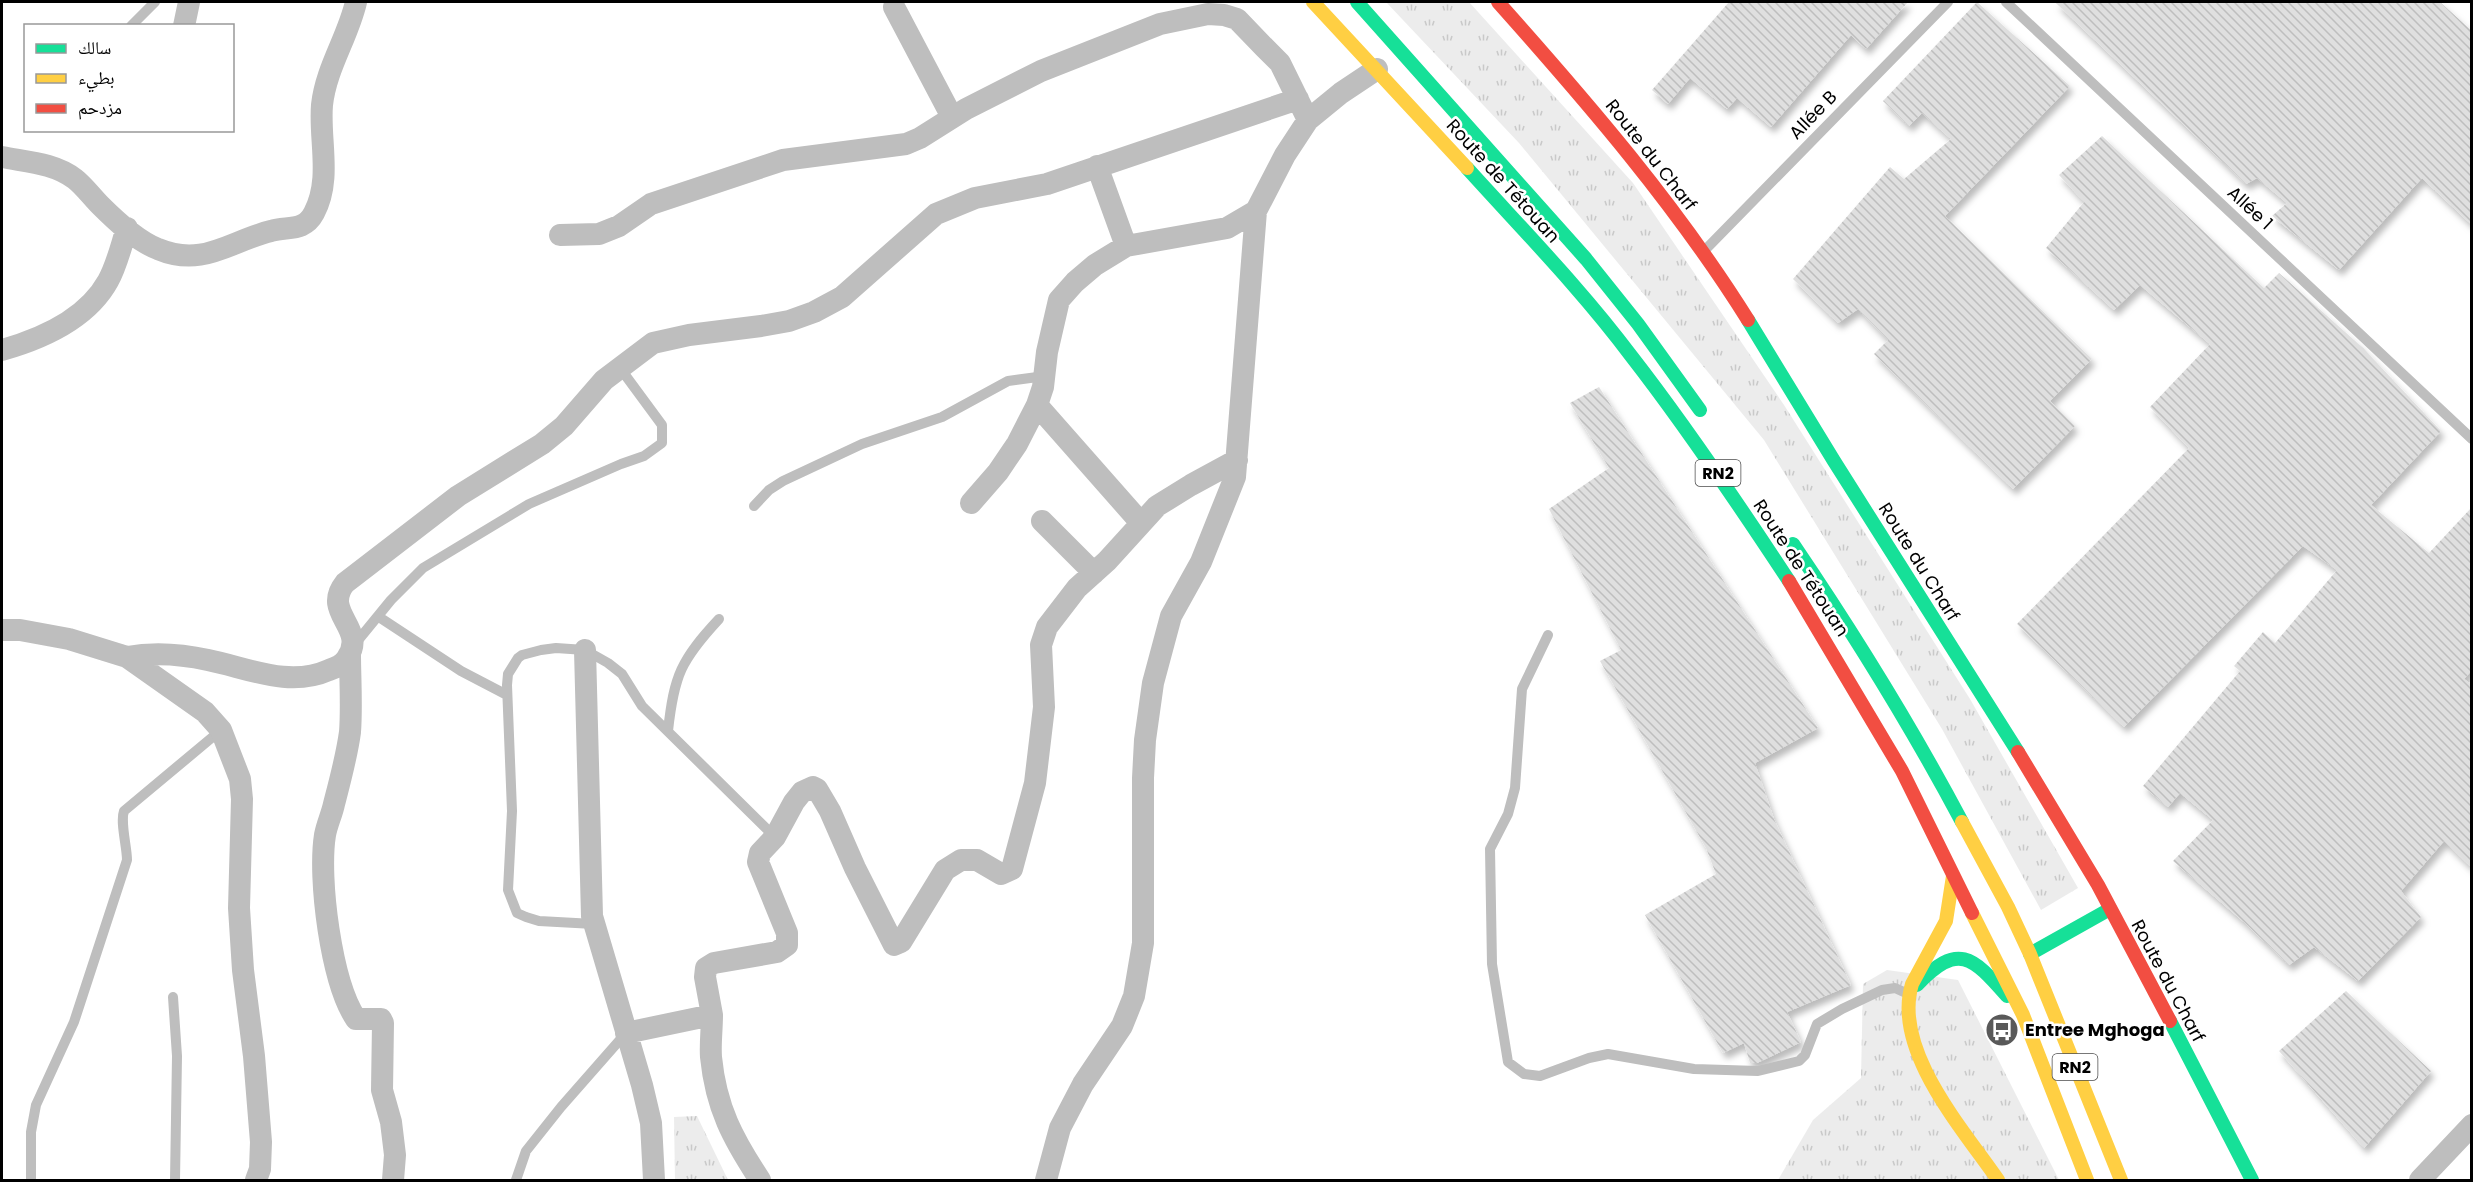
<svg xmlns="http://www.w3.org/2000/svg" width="2473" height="1182" font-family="Poppins,'Noto Naskh Arabic',sans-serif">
  <defs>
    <pattern id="grass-tufts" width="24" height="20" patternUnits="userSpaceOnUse" patternTransform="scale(1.5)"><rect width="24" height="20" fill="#ececec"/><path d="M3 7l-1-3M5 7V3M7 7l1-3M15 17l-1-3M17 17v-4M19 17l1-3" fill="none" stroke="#c9c9c9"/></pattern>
    <pattern id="building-back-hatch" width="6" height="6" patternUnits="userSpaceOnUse" patternTransform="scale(1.5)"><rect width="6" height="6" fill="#dfdfdf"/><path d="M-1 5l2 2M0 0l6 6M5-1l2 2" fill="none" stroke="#bebebe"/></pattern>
    <filter id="shadow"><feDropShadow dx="3.5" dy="6" stdDeviation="3" flood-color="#0004"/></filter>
  </defs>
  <rect width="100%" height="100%" fill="#fff"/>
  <path fill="url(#grass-tufts)" d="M 1386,2 L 1469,2 L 1633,183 L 1784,405 L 1970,699 L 2078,888 L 2041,910 L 1942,729 L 1764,440 L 1519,143 Z
    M 1887,970 L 1958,980 L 2059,1180 L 1778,1180 L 1813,1120 L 1861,1078 L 1863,984 Z
    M 697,1116 L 728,1180 L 675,1180 L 674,1117 Z"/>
  <path fill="url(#building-back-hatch)" filter="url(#shadow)" d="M 1729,2 L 1908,2 L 1866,49 L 1851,35 L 1771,127 L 1737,98 L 1727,109 L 1690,78 L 1668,104 L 1652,90 Z
    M 1977,2 L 2070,86 L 1945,216 L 2092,359 L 2050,401 L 2075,426 L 2013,489 L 1874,354 L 1888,340 L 1858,309 L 1838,323 L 1793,279 L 1890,167 L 1904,179 L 1951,139 L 1922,113 L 1909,126 L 1883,101 Z
    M 2055,2 L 2440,2 L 2472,31 L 2472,225 L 2422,178 L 2339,270 L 2272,216 L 2287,203 L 2257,178 L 2246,184 Z
    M 2102,136 L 2264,288 L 2279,273 L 2363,348 L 2441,431 L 2371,505 L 2429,553 L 2472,507 L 2472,670 L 2464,679 L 2472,685 L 2472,868 L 2444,841 L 2401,891 L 2421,917 L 2358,981 L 2314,947 L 2289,965 L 2244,922 L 2173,861 L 2213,820 L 2180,793 L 2168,807 L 2143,786 L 2240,671 L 2234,666 L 2263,632 L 2275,643 L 2337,570 L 2303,546 L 2124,727 L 2017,624 L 2189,448 L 2150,407 L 2210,344 L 2140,285 L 2114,310 L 2046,248 L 2084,202 L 2059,175 Z
    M 1599,387 L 1818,728 L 1755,763 L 1774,819 L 1851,985 L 1787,1012 L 1801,1042 L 1757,1063 L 1750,1063 L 1744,1043 L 1723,1053 L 1645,915 L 1716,874 L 1706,848 L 1600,661 L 1621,650 L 1549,509 L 1609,468 L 1570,403 Z
    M 2346,991 L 2431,1071 L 2364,1148 L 2279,1051 Z"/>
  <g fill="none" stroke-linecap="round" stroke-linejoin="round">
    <path stroke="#bebebe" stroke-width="10" d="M 2006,2 L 2472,439
      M 131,26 L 155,2
      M 1705,250 L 1948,2
      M 754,506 L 769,490 L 783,481 L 862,444 L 942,417 L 1008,381 L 1045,376
      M 379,617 L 461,671 L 507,695
      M 1548,635 L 1522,689 L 1515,788 L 1508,814 L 1490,849 L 1492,964 L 1508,1062 L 1524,1074 L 1540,1076 L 1589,1058 L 1608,1054 L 1694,1069 L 1758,1071 L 1799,1061 L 1805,1055 L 1817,1024 L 1842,1009 L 1882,990 L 1895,988 L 1906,993
      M 355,644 L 391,600 L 423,568 L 529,504 L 621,464 L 644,456 L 662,443 L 662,425 L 620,368
      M 668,731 C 674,675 681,660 719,619
      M 594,924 L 539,921 L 526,917 L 517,913 L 508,890 L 512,811 L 507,685 L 508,674 L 518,658 L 522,655 L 541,650 L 556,648 L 585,650 L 608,663 L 622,674 L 642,706 L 775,837
      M 173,997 L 177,1056 L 175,1180
      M 31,1180 L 31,1132 L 36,1105 L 74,1022 L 127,860 C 127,847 120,822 124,811 L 221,730
      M 516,1180 L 526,1151 L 561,1107 L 626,1033"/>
    <path stroke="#bebebe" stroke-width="22" d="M 894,7 L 952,117
      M 184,26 L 189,2
      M 2,157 C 27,162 54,163 75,179 C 84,186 92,197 100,205 C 116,221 137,241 158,249 C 203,268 230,241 271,231 C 288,226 304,232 314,213 C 332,179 319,140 322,105 C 326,68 348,37 356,2
      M 1097,166 L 1126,246
      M 560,235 L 599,234 L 619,226 L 651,204 L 783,160 L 906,144 L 920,138 L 966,109 L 1041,71 L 1160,24 L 1208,14 L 1224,15 L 1237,19 L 1265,48 L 1280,63 L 1308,120 L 1341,93 L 1377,69
      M 2,350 C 41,339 87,319 108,281 C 117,265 121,246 127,228
      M 1037,405 L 1141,523
      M 971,503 L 998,472 L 1017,444 L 1037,405 L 1043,387 L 1047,352 L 1059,300 L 1075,282 L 1095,265 L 1126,246 L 1227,228 L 1256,211 L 1285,155 L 1308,120
      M 1042,521 L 1094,573
      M 2,630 L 20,630 L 69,639 L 127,657 L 205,712 L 221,730 L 240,779 L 242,799 L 239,908 L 243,970 L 254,1056 L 261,1142 L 260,1169 L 256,1180
      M 585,650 L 592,916 L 642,1085 L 651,1123 L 654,1180
      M 350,653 C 350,679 352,706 350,732 C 347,755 340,781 334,804 C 332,814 327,824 325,835 C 318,878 331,982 356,1019 L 381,1019 L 383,1023 L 382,1090 L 391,1122 L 395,1155 L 393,1180
      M 127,657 C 154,652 181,654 208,660 C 248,668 289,688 329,670 C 335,668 344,664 347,658 C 368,628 321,613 345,583 L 458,496 L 542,444 L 564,426 L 604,380 L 653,343 L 689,335 L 761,326 L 789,321 L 814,312 L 842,297 L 936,214 L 975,198 L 1047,184 L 1298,99
      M 712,1015 L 705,977 L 706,968 L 714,963 L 777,952 L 787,945 L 787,933 L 758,862 L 760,853 L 775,837 L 794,802 L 802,792 L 813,787 L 817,789 L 830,811 L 855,868 L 894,945 L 901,942 L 945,870 L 961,860 L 977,860 L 1001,874 L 1012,869 L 1035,783 L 1044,707 L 1041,645 L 1047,627 L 1077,588 L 1107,561 L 1157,506 L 1191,485 L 1237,460
      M 626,1033 L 712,1015 C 712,1029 710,1044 711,1057 C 716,1108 733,1139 760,1180
      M 1046,1180 L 1060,1128 L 1083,1084 L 1122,1026 L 1134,996 L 1143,943 L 1143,778 L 1145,740 L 1153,683 L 1171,616 L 1201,562 L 1235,477 L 1256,211
      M 2420,1180 L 2472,1125"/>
    <path stroke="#16e098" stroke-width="14" d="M 1357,2 L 1586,259 L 1638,324 L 1700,410
      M 1467,168 C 1523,230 1582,290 1632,357 C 1688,429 1739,505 1789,581
      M 1748,320 L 1834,461 L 2018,752
      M 1793,544 C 1854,634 1911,726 1962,822
      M 2030,954 L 2110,909
      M 1917,985 C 1958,942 1972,956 2007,996
      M 2170,1021 L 2252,1180"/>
    <path stroke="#ffcf43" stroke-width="14" d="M 1313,2 L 1467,168
      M 1962,822 L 2008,907 L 2030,954 L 2121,1180
      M 1953,876 L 1946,921 L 1912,984 C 1892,1050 1963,1129 1998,1180
      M 1972,913 L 2023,1015 L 2087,1180"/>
    <path stroke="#f24e42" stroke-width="14" d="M 1498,2 C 1588,103 1676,205 1748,320
      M 1789,581 L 1902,771 L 1972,913
      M 2018,752 L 2098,885 L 2170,1021"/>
  </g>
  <defs>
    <g id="bus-disc" transform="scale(1.725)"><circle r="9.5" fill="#595959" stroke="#fff"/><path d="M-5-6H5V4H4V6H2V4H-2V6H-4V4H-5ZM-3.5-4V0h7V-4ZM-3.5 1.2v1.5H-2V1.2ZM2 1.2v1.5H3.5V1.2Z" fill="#fff"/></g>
  </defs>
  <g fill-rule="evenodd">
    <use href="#bus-disc" x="2002" y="1030"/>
  </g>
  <g text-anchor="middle" stroke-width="5" stroke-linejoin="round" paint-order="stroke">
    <g fill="#fff" stroke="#4c4c4c" stroke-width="1.5">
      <rect x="1695.5" y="460" width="45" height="26" rx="4.5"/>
      <rect x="2052.5" y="1054" width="45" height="26" rx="4.5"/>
    </g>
    <g font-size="16" font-weight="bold" fill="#000">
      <text x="1718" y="479">RN2</text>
      <text x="2075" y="1073">RN2</text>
    </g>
    <g font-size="18" fill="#000" stroke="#fff">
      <text transform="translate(1813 115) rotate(-46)" y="6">Allée B</text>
      <text transform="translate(1651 155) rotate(52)" y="6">Route du Charf</text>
      <text transform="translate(1503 181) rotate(48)" y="6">Route de Tétouan</text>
      <text transform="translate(2250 208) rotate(43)" y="6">Allée 1</text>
      <text transform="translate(1919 562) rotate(58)" y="6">Route du Charf</text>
      <text transform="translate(1801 568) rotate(57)" y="6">Route de Tétouan</text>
      <text transform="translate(2168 981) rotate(62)" y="6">Route du Charf</text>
    </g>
    <g font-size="18" font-weight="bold" fill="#000" stroke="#fff" text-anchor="start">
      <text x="2025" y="1036">Entree Mghoga</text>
    </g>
  </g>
  <rect width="2473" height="1182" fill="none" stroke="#000000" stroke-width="6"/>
  <rect x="24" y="24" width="210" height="108" fill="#ffffff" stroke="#999999" stroke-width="1.5"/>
  <rect x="36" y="44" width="30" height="9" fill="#16e098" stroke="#999999" stroke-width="1.5"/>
  <text x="78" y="54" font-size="18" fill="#000000">سالك</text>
  <rect x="36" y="74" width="30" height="9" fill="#ffcf43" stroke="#999999" stroke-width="1.5"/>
  <text x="78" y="84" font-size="18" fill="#000000">بطيء</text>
  <rect x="36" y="104" width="30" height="9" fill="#f24e42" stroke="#999999" stroke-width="1.5"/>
  <text x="78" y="114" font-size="18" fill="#000000">مزدحم</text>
</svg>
